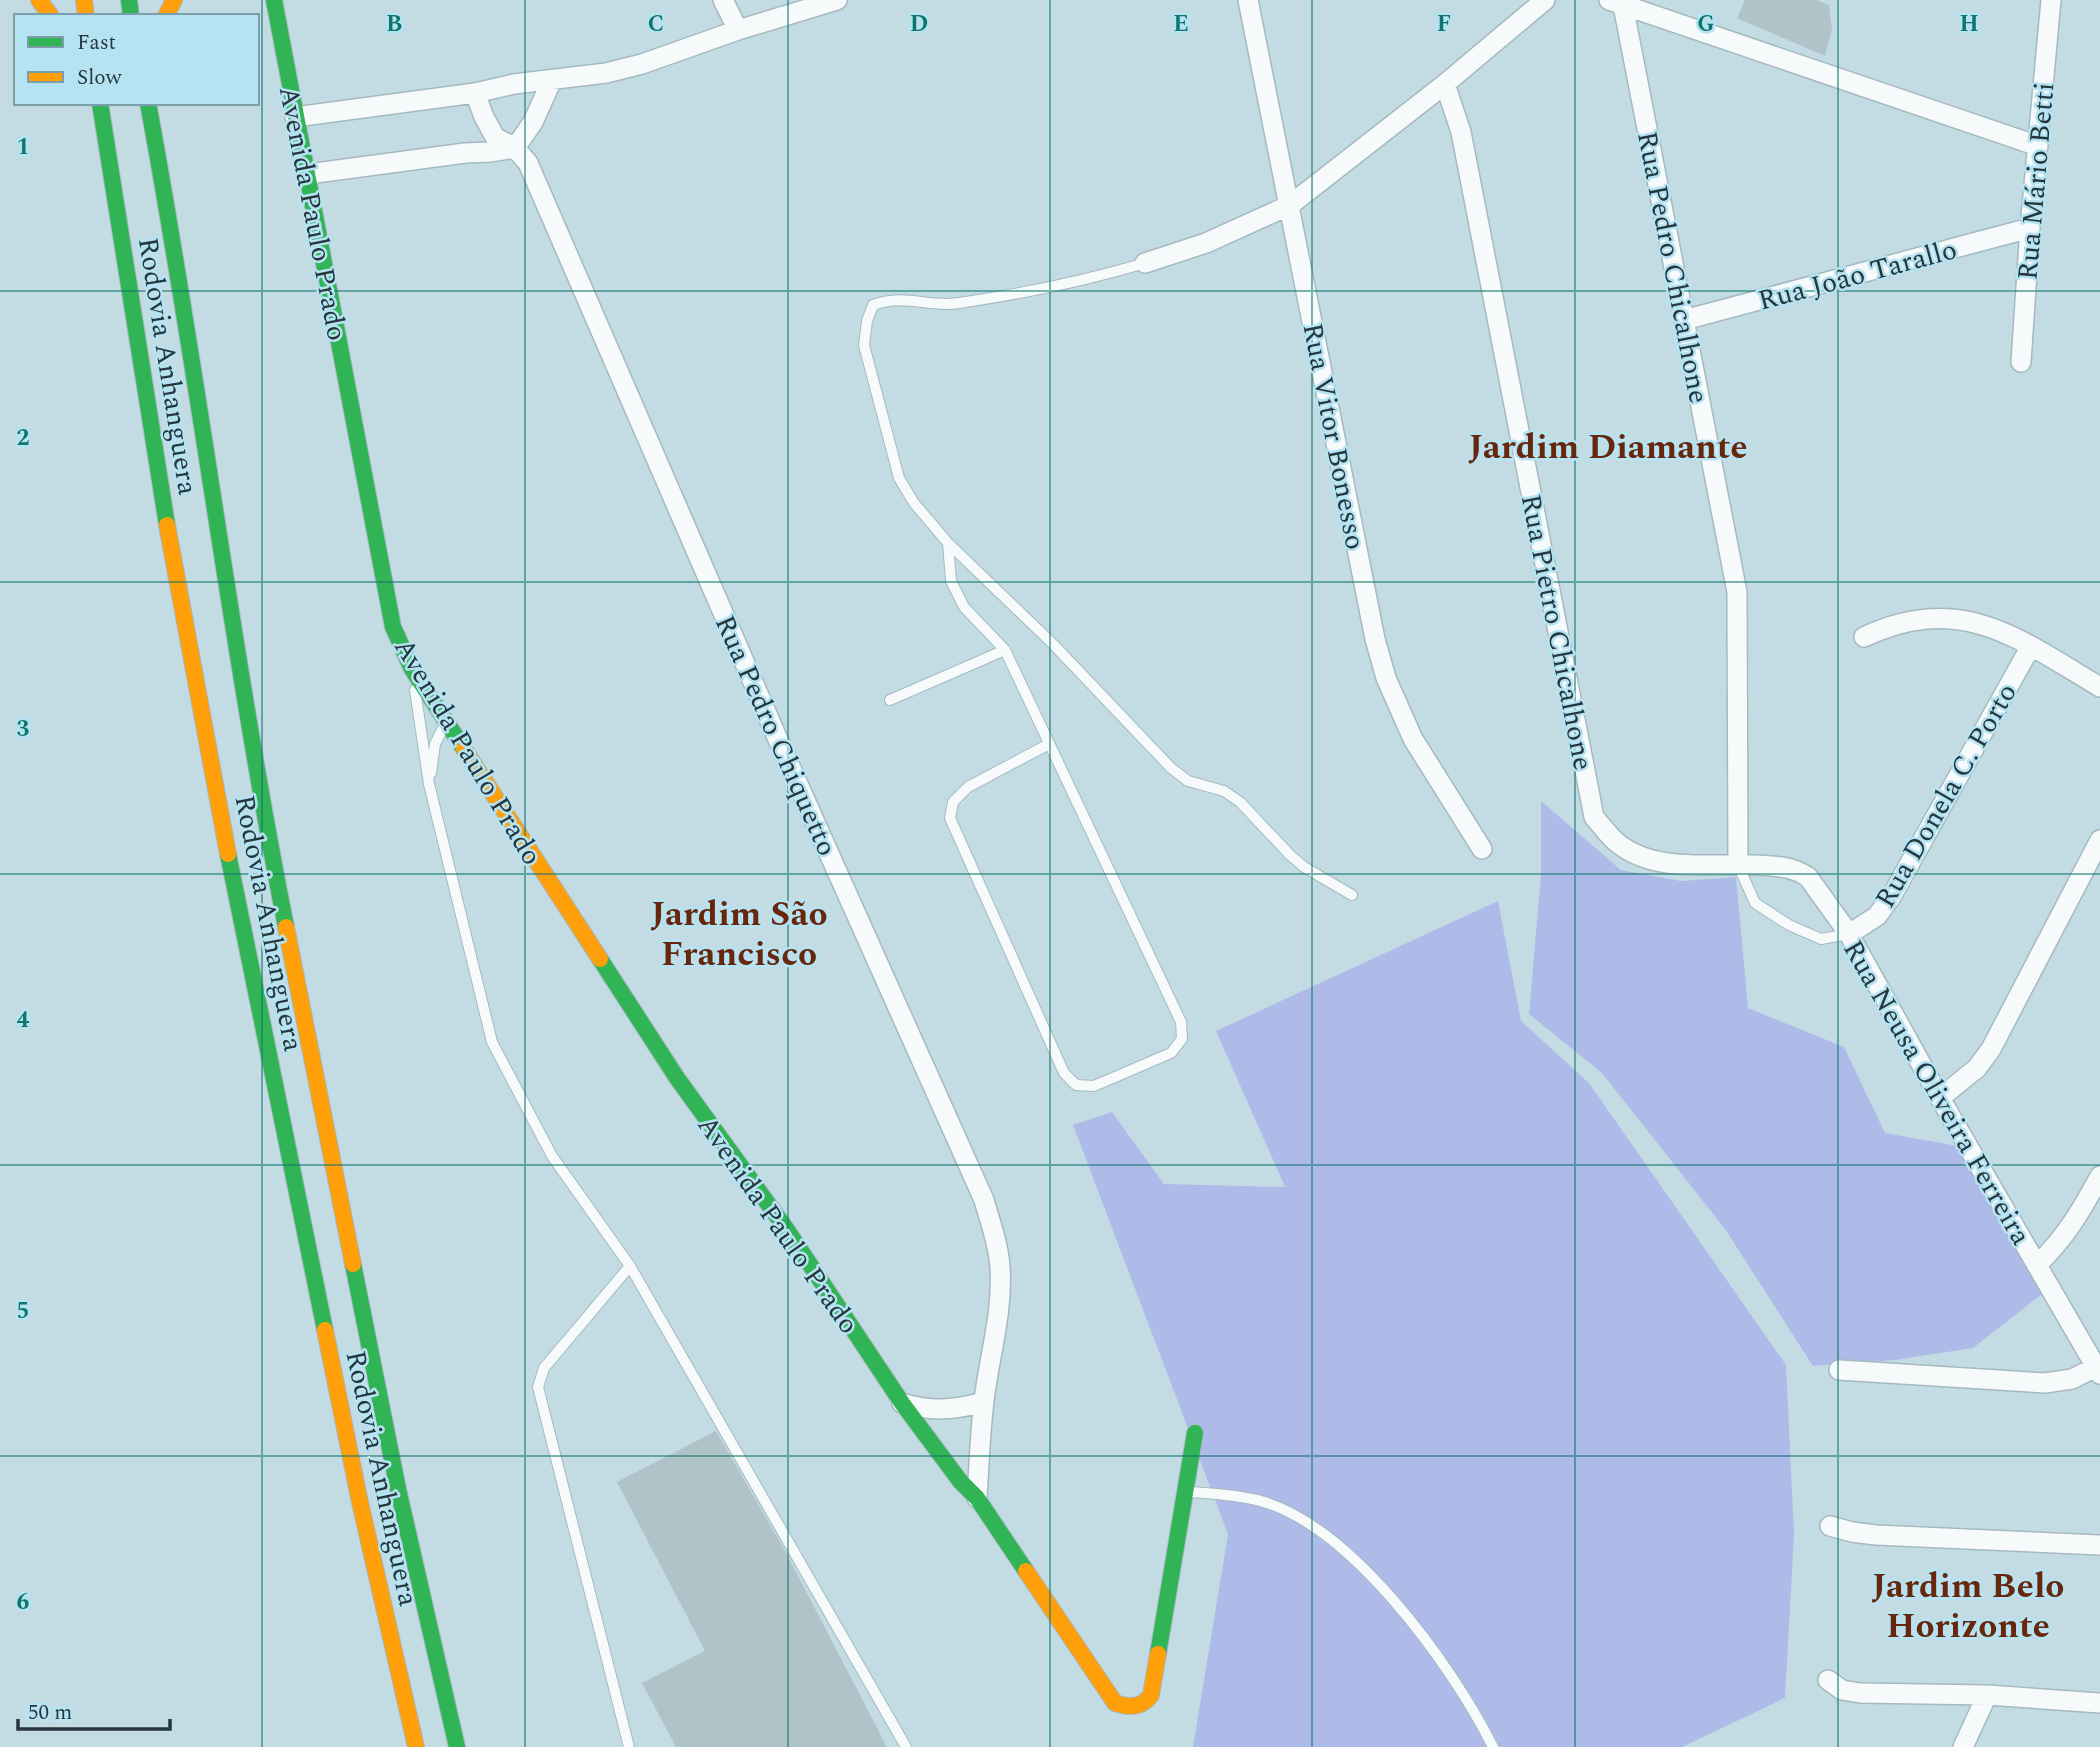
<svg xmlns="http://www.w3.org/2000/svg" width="2100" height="1747" font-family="Spectral,serif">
  <rect width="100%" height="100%" fill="#c3dce4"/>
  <path fill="#aebbe9" d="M 1541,801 L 1621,870 L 1681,881 L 1736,877 L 1748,1008 L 1844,1047 L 1885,1133 L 1969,1148 L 2042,1294 L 1973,1348 L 1895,1360 L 1813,1366 L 1725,1229 L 1602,1073 L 1529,1014 L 1541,875 Z
    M 1498,901 L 1521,1021 L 1589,1083 L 1786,1365 L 1794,1535 L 1785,1698 L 1682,1747 L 1193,1747 L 1228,1534 L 1073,1125 L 1112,1112 L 1164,1184 L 1285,1187 L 1216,1031 Z"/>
  <path fill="#afc3c9" d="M 1745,0 L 1816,0 L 1829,5 L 1832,29 L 1825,56 L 1737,18 Z
    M 716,1431 L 785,1551 L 887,1747 L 676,1747 L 642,1683 L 705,1651 L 617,1482 Z"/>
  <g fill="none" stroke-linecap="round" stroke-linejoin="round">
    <g stroke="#a5b9bf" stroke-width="12">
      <path id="lane" d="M 1145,263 C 1085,281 1021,294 959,303 C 928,308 906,293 873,305 L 867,321 L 864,345 L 899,478 L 914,503 L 948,543 L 1053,644 L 1171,768 L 1188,781 L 1224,791 L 1240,802 L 1290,855 L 1304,867 L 1352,895
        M 948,543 L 951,581 L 964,607 L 1005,650 L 1181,1022 L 1182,1039 L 1171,1053 L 1094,1086 L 1076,1085 L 1064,1073 L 950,818 L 953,802 L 968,787 L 1049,744
        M 415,690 L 429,784 L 492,1042 L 552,1156 L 630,1266 L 906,1747
        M 890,700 L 1005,650
        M 431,773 L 435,744 L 445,724
        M 1738,865 L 1755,903 L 1789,925 L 1821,939 L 1849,934
        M 1187,1492 C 1210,1493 1235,1495 1257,1500 C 1350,1523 1452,1665 1493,1747
        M 629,1747 L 538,1387 L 544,1368 L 630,1266"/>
    </g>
    <g stroke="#a5b9bf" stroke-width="22">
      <path id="street" d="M 723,0 L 738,30
        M 1248,0 L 1375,639 L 1386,678 L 1413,739 L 1482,849
        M 1609,0 L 2038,146
        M 1622,0 L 1737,592 L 1738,864
        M 1445,84 L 1461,132 L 1594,817 C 1602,826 1610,838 1620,845 C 1657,873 1712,863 1756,865 C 1774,866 1792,866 1808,877 L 1849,934 L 1940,1098 L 2100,1374
        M 475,93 L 484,117 L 495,137 L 515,148 L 528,163 L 776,735 L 984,1200 C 990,1222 999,1245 1000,1268 C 1003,1313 989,1357 984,1401 C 980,1433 979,1466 977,1498
        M 295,117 L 475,93 L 514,84 L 606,73 L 642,64 L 738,30 L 837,0
        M 308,174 L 465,153 L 490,152 L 515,148 L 533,122 L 552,80
        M 1145,263 L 1206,243 L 1290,205 L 1445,84 L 1545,0
        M 1684,320 L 2030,228
        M 2021,362 L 2030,228 L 2051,0
        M 1864,637 C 1961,591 2019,639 2100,687
        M 1849,934 L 1877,916 L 1891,897 L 2031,646
        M 1940,1098 L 1977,1068 L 1991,1049 L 2100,840
        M 2037,1265 C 2066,1237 2081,1211 2100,1176
        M 1839,1370 L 2045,1383 L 2072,1379 L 2096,1367
        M 902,1403 C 932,1412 954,1410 984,1402
        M 1830,1526 L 1852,1532 L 1876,1535 L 2100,1545
        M 1828,1680 L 1842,1690 L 1860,1693 L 1987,1695 L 2100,1703
        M 1963,1747 L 1987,1695"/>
    </g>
    <g stroke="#a5b9bf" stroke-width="18">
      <path id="fast" d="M 129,0 L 131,16
        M 274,0 L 393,627 L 412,669 L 464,749
        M 100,103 L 167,525
        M 148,103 C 199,377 232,654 286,927
        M 228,854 L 325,1330
        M 600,959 L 677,1078 L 787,1230 L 902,1403 L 960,1481 L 977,1498 L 1026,1571
        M 353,1264 L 398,1489 L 457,1747
        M 1158,1654 L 1195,1433"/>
    </g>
    <g stroke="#a5b9bf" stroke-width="18">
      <path id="slow" d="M 39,0 L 51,16
        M 84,0 L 86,16
        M 166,16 L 174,0
        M 167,525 L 228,854
        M 464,749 L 600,959
        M 286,927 L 353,1264
        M 325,1330 L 359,1498 L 416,1747
        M 1026,1571 L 1115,1703 C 1129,1708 1142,1708 1151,1695 L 1158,1654"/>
    </g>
    <use href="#lane" stroke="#f6fafb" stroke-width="10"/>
    <use href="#street" stroke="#f6fafb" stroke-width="19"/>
    <use href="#fast" stroke="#30b455" stroke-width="16"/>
    <use href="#slow" stroke="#ff9f0a" stroke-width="16"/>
  </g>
  <path fill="none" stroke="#0f766e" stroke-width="2" stroke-opacity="0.55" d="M 262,0 L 262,1747M 525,0 L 525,1747M 788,0 L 788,1747M 1050,0 L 1050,1747M 1312,0 L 1312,1747M 1575,0 L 1575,1747M 1838,0 L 1838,1747M 0,291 L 2100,291M 0,582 L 2100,582M 0,874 L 2100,874M 0,1165 L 2100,1165M 0,1456 L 2100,1456"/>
  <g text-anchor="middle" stroke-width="5" stroke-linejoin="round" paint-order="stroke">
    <g font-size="28" fill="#25373d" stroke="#b6e3f2">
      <text transform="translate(2035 181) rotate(-85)" y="10">Rua Mário Betti</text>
      <text transform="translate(314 213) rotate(79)" y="10">Avenida Paulo Prado</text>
      <text transform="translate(1674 267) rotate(79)" y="10">Rua Pedro Chicalhone</text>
      <text transform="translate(1857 274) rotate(-15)" y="10">Rua João Tarallo</text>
      <text transform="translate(169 366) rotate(81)" y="10">Rodovia Anhanguera</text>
      <text transform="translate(1335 436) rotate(79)" y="10">Rua Vitor Bonesso</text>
      <text transform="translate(1558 632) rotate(79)" y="10">Rua Pietro Chicalhone</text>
      <text transform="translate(777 735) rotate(66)" y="10">Rua Pedro Chiquetto</text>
      <text transform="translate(469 751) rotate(59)" y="10">Avenida Paulo Prado</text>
      <text transform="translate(1945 795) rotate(-60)" y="10">Rua Donela C. Porto</text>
      <text transform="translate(270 923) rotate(79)" y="10">Rodovia Anhanguera</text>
      <text transform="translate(1938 1092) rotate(60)" y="10">Rua Neusa Oliveira Ferreira</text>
      <text transform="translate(779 1224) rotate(55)" y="10">Avenida Paulo Prado</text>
      <text transform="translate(383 1478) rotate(78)" y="10">Rodovia Anhanguera</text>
    </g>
    <g font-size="35" font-weight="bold" fill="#68270c" stroke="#b6e3f2">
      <text x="1608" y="458">Jardim Diamante</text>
      <text x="739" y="925">Jardim São<tspan x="739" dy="40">Francisco</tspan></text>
      <text x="1968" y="1597">Jardim Belo<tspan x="1968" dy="40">Horizonte</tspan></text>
    </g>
  </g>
  <g font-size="23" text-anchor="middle" font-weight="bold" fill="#0f766e" stroke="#b6e3f2" stroke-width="5" stroke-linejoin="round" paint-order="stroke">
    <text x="394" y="31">B</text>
    <text x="656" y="31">C</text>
    <text x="919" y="31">D</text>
    <text x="1181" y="31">E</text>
    <text x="1444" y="31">F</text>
    <text x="1706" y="31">G</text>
    <text x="1969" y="31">H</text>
    <text x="23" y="154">1</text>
    <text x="23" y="445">2</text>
    <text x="23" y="736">3</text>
    <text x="23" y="1027">4</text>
    <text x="23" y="1318">5</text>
    <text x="23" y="1609">6</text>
  </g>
  <rect x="14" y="14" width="245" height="91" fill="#b6e3f2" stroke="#7c9eaa" stroke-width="2"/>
  <rect x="28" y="37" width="35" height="10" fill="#30b455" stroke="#7c9eaa" stroke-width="2"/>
  <text x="77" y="49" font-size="21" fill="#25373d">Fast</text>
  <rect x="28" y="72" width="35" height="10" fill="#ff9f0a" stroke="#7c9eaa" stroke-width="2"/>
  <text x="77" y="84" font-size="21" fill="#25373d">Slow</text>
  <path d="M18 1719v10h152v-10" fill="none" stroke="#25373d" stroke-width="3.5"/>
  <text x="28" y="1719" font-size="21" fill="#25373d" stroke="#b6e3f2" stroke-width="5" paint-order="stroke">50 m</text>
</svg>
